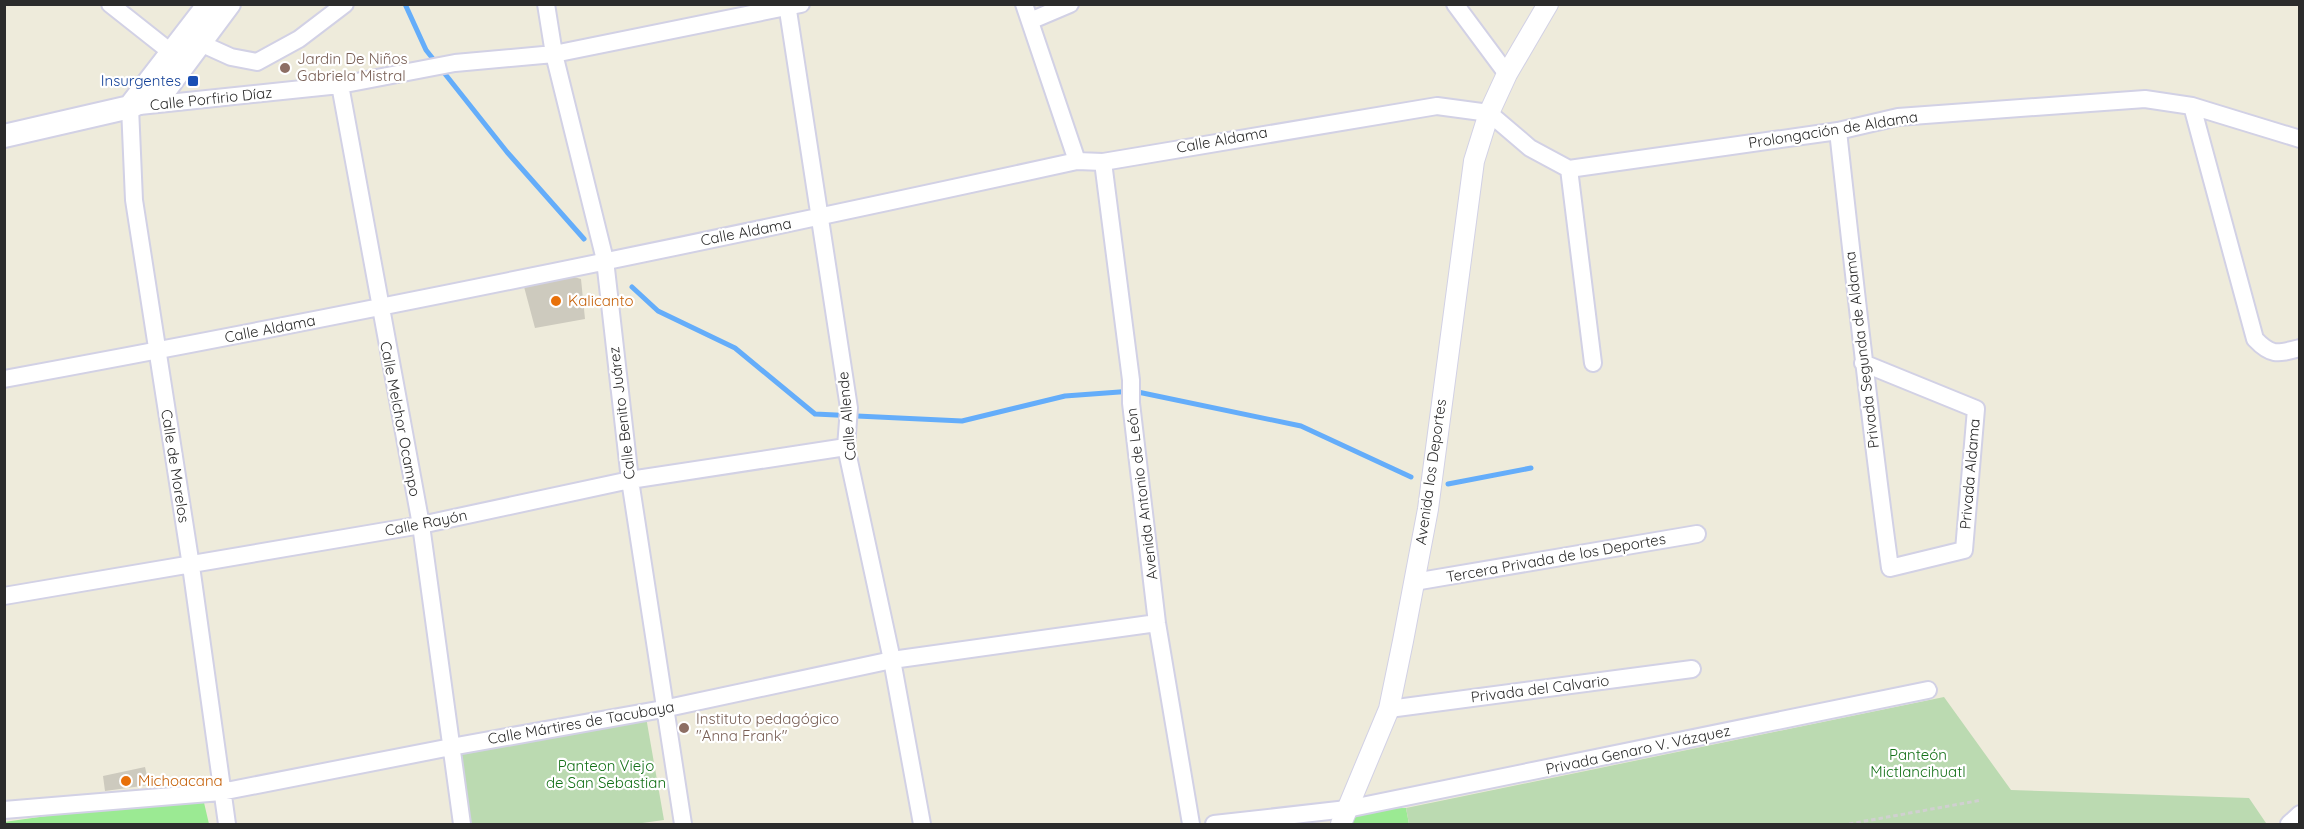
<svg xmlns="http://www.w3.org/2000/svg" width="2304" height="829" font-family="Quicksand,sans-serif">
  <rect width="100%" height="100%" fill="#eeebdb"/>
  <path fill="#9bea93" d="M 202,794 L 209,824 L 5,824 L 4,822 Z
    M 1406,808 L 1409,824 L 1341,824 L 1347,809 Z"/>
  <path fill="#bbdab1" d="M 1944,697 L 2011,790 L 2249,798 L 2266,823 L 1409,824 L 1406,808 Z
    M 646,717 L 664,820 L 635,824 L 470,824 L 458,751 Z"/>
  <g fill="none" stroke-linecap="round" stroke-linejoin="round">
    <path stroke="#64adfa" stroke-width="5" d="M 405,4 L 426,50 L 507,152 L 584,239
      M 632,287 L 658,311 L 735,348 L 815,414 L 962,421 L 1065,396 L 1133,391 L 1301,426 L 1411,477
      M 1448,484 L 1531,468"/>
  </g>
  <path fill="#cdcabe" d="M 564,274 L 581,279 L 585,319 L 535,328 L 523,283 Z
    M 145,767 L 149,785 L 105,791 L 103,776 Z"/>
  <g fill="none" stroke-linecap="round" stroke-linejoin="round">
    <g stroke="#d2d1e5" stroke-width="20">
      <path id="minor" d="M 110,4 L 172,53
        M 546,4 L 554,54 L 605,260 L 630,480 L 683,824
        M 787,4 L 849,408 L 846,447 L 892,660 L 922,824
        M 1024,4 L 1077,161
        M 1455,4 L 1507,74
        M 1030,21 L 1070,4
        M 200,43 L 231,57 L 257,62 L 299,39 L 345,4
        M 340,85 L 421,525 L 462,824
        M 2192,106 L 2255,339 C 2271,356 2277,354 2300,348
        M 1838,131 C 1854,277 1870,423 1890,568 L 1964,550 L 1976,409 L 1863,363
        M 1103,162 L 1131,380 L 1131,403 L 1157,623 L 1191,824
        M 1569,169 L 1593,363
        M 4,379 C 363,313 721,239 1077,161 L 1103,162 L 1437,106 L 1489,113 L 1530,148 L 1569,169 L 1838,131 L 1898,117 L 2145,99 L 2192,106 L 2300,139
        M 1414,582 L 1697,534
        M 4,596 L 421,525 L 630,480 L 846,447
        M 1389,709 L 1692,669
        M 4,810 L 221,792 L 451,747 L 663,709 L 892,660 L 1157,623
        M 227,824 L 191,566 L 134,200 L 130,107 L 340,85 L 455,63 L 554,54 L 801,4
        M 1214,824 L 1347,809 L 1928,690
        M 2289,824 L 2300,814"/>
    </g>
    <g stroke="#d2d1e5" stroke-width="22">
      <path id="tertiary" d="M 1341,824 L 1389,709 L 1403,641 L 1428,509 L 1474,161 L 1489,113 L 1507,74 L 1548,4"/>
    </g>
    <g stroke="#d2d1e5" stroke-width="26">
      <path id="secondary" d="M 132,104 L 209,4
        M 4,136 L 130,107 L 165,90 L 229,4"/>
    </g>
    <path stroke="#d0d0d0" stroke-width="3" stroke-dasharray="4.5 3" stroke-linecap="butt" d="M 1849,824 L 1982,800"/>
    <use href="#minor" stroke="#fff" stroke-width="16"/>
    <use href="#tertiary" stroke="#fff" stroke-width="20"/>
    <use href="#secondary" stroke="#fff" stroke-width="22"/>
  </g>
  <g fill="#8d6e63" stroke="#fff" stroke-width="2">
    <circle cx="285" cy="68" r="6"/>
    <circle cx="684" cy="728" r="6"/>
  </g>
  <rect fill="#1a4fb4" stroke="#fff" stroke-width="2" x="187" y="75" width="12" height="12" rx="3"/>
  <g fill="#e8710a" stroke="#fff" stroke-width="2">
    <circle cx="556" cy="301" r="6"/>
    <circle cx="126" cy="781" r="6"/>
  </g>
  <g text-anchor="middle" stroke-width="4.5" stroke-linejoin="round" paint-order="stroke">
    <g font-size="15" fill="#785e54" stroke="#fff" text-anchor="start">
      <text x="297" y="64">Jardin De Niños<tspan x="297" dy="17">Gabriela Mistral</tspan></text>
      <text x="696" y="724">Instituto pedagógico<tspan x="696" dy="17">"Anna Frank"</tspan></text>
    </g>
    <g font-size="15" fill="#164399" stroke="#fff" text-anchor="end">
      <text x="181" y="86">Insurgentes</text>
    </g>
    <g font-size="15" fill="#2b2b2b" stroke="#fff">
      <text transform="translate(211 99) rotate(-6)" y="5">Calle Porfirio Díaz</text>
      <text transform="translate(1833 130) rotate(-9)" y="5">Prolongación de Aldama</text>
      <text transform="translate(1222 140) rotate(-10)" y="5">Calle Aldama</text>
      <text transform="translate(746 232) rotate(-11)" y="5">Calle Aldama</text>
      <text transform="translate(270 329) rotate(-11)" y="5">Calle Aldama</text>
      <text transform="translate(1862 350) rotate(-97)" y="5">Privada Segunda de Aldama</text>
      <text transform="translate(622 413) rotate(-97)" y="5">Calle Benito Juárez</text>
      <text transform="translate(847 416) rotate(-95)" y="5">Calle Allende</text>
      <text transform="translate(400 419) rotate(79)" y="5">Calle Melchor Ocampo</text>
      <text transform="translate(175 466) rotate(81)" y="5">Calle de Morelos</text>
      <text transform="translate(1431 472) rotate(-82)" y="5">Avenida los Deportes</text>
      <text transform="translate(1970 474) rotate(-85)" y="5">Privada Aldama</text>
      <text transform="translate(1142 494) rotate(-97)" y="5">Avenida Antonio de León</text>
      <text transform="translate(426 523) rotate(-11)" y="5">Calle Rayón</text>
      <text transform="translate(1556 558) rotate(-10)" y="5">Tercera Privada de los Deportes</text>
      <text transform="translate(1540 689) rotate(-7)" y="5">Privada del Calvario</text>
      <text transform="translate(581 723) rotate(-10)" y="5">Calle Mártires de Tacubaya</text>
      <text transform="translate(1638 750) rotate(-12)" y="5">Privada Genaro V. Vázquez</text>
    </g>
    <g font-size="15" fill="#c56008" stroke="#fff" text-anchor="start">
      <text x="568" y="306">Kalicanto</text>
      <text x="138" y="786">Michoacana</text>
    </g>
    <g font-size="15" fill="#137017" stroke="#fff">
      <text x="1918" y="760">Panteón<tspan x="1918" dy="17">Mictlancihuatl</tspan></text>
      <text x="606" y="771">Panteon Viejo<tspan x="606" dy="17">de San Sebastian</tspan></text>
    </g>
  </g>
  <rect width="2304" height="829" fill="none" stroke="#2b2b2b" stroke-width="12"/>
</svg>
